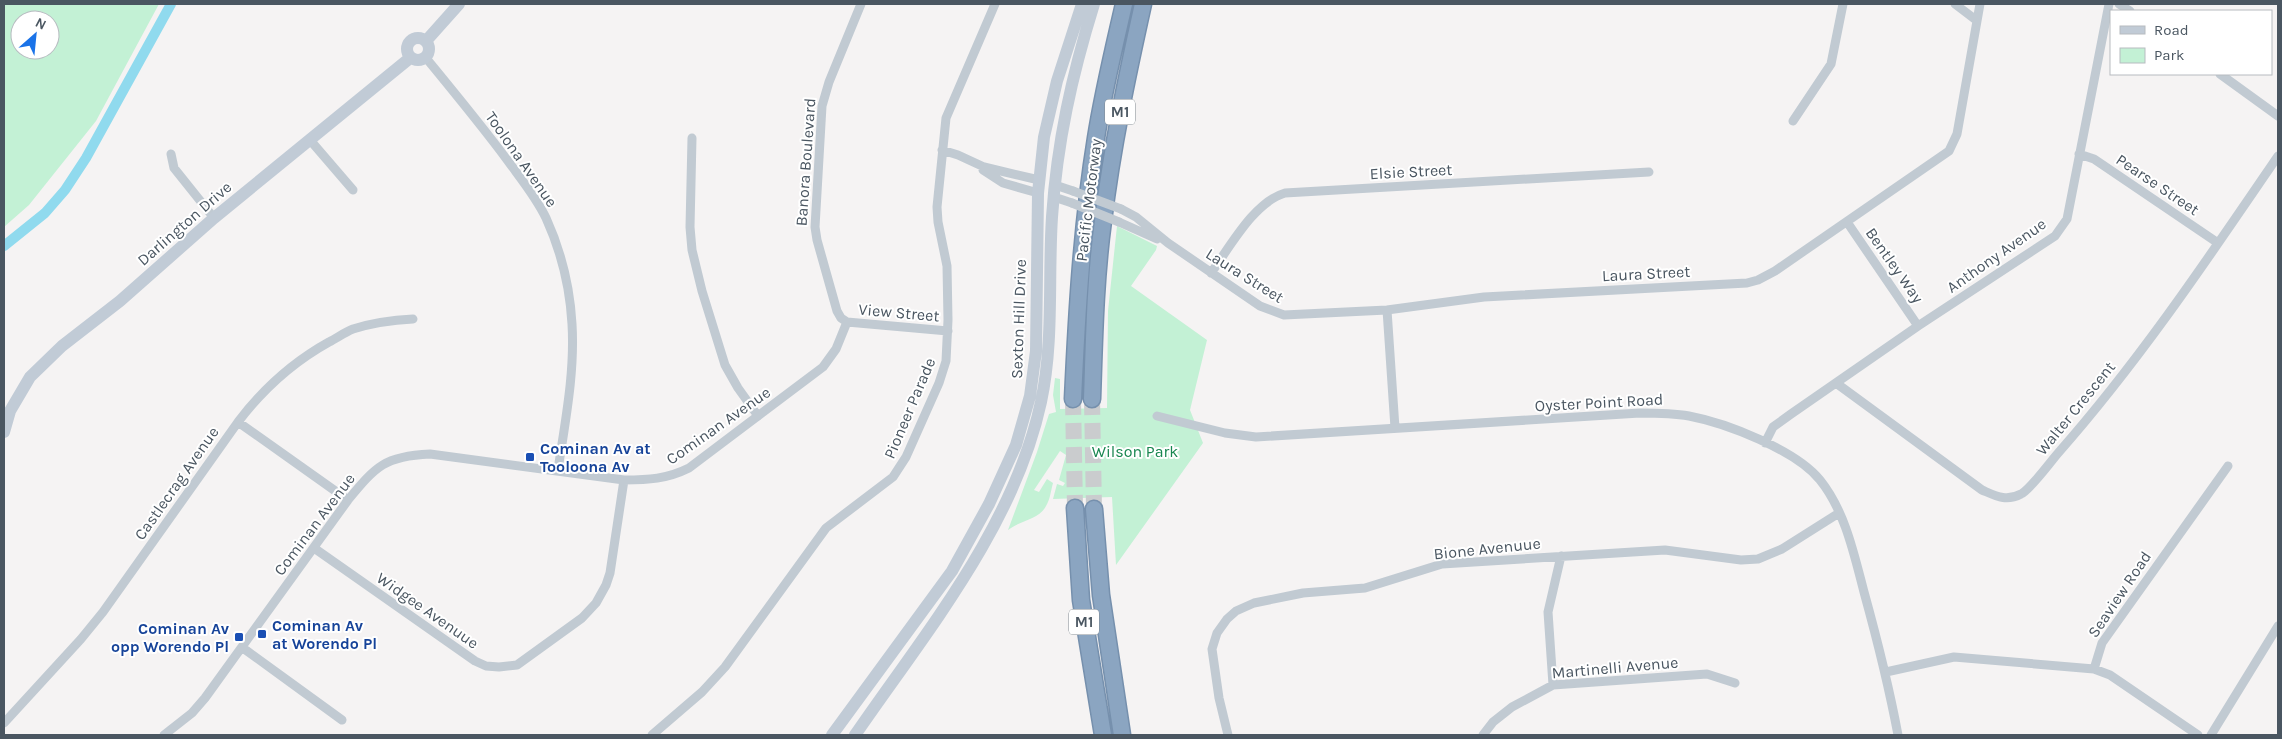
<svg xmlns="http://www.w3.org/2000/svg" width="2282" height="739" font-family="Karla,sans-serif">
  <rect width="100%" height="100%" fill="#f5f3f3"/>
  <path fill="#c3f1d5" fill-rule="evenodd" d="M 4,4 L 159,4 L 96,121 L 29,205 L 4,227 ZM 20,20 L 50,20 L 50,50 L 20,50 Z
    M 1117,226 L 1157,246 L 1156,250 L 1131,286 L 1207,340 L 1190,410 L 1203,443 L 1116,565 L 1112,497 L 1053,499 L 1057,484 L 1063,486 L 1065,483 L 1059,480 L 1066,455 L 1060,451 L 1034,490 L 1039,492 L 1047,479 L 1053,483 C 1051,490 1050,500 1046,506 C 1040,519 1019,521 1008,530 L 1037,452 L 1049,414 L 1056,412 L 1053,395 L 1055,378 L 1060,379 L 1060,409 L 1107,408 L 1108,311 Z"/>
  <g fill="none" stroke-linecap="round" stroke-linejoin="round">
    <path stroke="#90daee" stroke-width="10" d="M 4,246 L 45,213 L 65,190 L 86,158 L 171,4"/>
    <path stroke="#caccce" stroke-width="16" stroke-dasharray="16 8" stroke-linecap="butt" d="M 1073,399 L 1075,508
      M 1092,399 L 1094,509"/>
    <g stroke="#7690ad" stroke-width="19">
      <path id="highway" d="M 1073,399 C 1077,312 1082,225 1096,138 C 1103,93 1114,48 1124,4
        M 1092,399 C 1094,339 1095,280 1103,221 C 1112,147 1127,76 1143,4
        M 1075,508 L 1081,600 L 1103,735
        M 1094,509 L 1101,595 L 1122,735"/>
    </g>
    <path stroke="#c1cad2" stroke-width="9" d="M 1955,4 L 1976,20
      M 2119,4 L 2130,11
      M 426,58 C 454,92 482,126 508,161 C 521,179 536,197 546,218 C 561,251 570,288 572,324 C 575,373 565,422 558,470
      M 2220,74 L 2278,116
      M 1793,121 L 1831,64 L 1843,4
      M 692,138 L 690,227 L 692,250 L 702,291 L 725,365 L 738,388 L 758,416
      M 310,140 L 353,190
      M 942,150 L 958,155 L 984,167 L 1039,180
      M 171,154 L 174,168 L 214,218
      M 2079,154 L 2094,159 L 2218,243
      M 983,170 L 1003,183 L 1038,193
      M 1055,185 L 1073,191
      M 1054,197 L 1072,203
      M 1121,209 L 1136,217 L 1168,243 L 1260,306 L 1284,315 L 1387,310 L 1484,297 L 1747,283 L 1758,280 L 1775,271 L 1949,151 L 1957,134 L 1980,4
      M 1119,222 L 1157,239
      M 1847,222 L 1918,326
      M 1211,273 C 1230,247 1254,202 1285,193 L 1649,172
      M 1387,310 L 1395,428
      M 847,322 L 841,318 L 837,311 L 817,240 L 815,227 L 822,106 L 829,82 L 861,4
      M 847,322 L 948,331
      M 1836,383 L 1982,490 C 1996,496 2006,502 2021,494 C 2030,490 2051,461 2059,452 C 2140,360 2209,257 2278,156
      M 1157,416 L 1225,433 L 1256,437 L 1640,413 C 1656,413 1672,413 1689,416 C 1726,423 1796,450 1820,480 C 1845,511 1854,554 1864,592 C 1877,639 1889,687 1898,735
      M 238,422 L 348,500
      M 1765,443 L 1773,427 L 1791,414 L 1918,326 L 2055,236 L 2067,219 L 2109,4
      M 314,548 L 475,661 L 486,666 L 499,667 L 517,665 L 582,618 L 596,603 L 606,585 L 610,573 L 624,480
      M 243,648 L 342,720
      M 2094,669 L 2110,675 L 2198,735
      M 1886,672 L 1954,657 L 2094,669 L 2102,643 L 2228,466
      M 1553,685 L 1548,612 L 1561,556
      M 4,723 L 81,639 L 103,612 L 238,422 C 263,389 293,362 329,342 C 337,338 345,332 353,329 C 372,323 393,320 413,319
      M 164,735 L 192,713 L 205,698 L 348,500 C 376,466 385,456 430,454 L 624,480 C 648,480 667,479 689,468 L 823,367 L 836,349 L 847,322
      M 652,735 L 702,692 L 725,667 L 826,528 L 893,477 L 906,457 L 939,383 L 946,361 L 948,320 L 947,266 L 938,222 L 937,207 L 946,118 L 995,4
      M 1228,735 L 1219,698 L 1212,649 L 1217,633 L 1227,619 L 1236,611 L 1254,603 L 1303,593 L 1365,588 L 1442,564 L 1665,550 L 1741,560 L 1758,559 L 1782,549 L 1839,513
      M 1483,735 L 1493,722 L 1512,707 L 1553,685 L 1707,674 L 1735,683
      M 2211,735 L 2278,626"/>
    <path stroke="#c1cbd6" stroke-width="12" d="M407 49a11 11 0 1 1 22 0a11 11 0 1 1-22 0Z
      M 426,41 L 459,4
      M 4,432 L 10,411 L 30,377 L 62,346 L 120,301 L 214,218 L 410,58
      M 832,735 L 952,571 L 989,504 L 1016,445 L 1030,396 L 1036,351 L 1038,193 L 1044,137 L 1057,81 L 1082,4
      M 855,735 C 925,633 1014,527 1041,402 C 1054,342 1048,278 1052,217 C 1057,142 1072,75 1094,4"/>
    <use href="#highway" stroke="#8ba5c1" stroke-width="16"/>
    <path stroke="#c1cad2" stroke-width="9" d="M 1073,191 L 1121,209
      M 1072,203 L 1119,222"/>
  </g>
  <g fill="#1a4fb4" stroke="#fff" stroke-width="2">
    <rect x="525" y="452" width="10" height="10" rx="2.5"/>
    <rect x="257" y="629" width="10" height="10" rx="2.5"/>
    <rect x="234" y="632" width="10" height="10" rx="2.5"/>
  </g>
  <g text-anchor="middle" stroke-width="4" stroke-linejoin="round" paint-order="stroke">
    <g fill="#fff" stroke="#808990" stroke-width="1">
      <rect x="1105" y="99.5" width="30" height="25" rx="4"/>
      <rect x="1069" y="609.5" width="30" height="25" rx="4"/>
    </g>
    <g font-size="15" font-weight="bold" fill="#4a5661">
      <text x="1120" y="117">M1</text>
      <text x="1084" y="627">M1</text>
    </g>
    <g font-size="16" fill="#4a5661" stroke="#fff">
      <text transform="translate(522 159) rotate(55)" y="6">Toolona Avenue</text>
      <text transform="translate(805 162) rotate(-86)" y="6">Banora Boulevard</text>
      <text transform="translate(1411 171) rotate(-3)" y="6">Elsie Street</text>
      <text transform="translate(2158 184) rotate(34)" y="6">Pearse Street</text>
      <text transform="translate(1088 200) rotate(-83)" y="6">Pacific Motorway</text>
      <text transform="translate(184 223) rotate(-41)" y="6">Darlington Drive</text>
      <text transform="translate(1996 255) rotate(-35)" y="6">Anthony Avenue</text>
      <text transform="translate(1895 265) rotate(55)" y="6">Bentley Way</text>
      <text transform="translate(1646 273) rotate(-3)" y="6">Laura Street</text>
      <text transform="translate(1245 275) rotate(32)" y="6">Laura Street</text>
      <text transform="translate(899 312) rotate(5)" y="6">View Street</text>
      <text transform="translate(1018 319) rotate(-88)" y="6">Sexton Hill Drive</text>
      <text transform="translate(1599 402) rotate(-3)" y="6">Oyster Point Road</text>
      <text transform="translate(909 408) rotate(-67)" y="6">Pioneer Parade</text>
      <text transform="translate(2075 408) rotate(-51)" y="6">Walter Crescent</text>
      <text transform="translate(718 425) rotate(-35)" y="6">Cominan Avenue</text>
      <text transform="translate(176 483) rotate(-55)" y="6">Castlecrag Avenue</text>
      <text transform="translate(314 524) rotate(-53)" y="6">Cominan Avenue</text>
      <text transform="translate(1487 548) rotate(-6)" y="6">Bione Avenuue</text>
      <text transform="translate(2119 594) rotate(-56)" y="6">Seaview Road</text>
      <text transform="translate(428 610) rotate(35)" y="6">Widgee Avenuue</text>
      <text transform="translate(1615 667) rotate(-5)" y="6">Martinelli Avenue</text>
    </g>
    <g font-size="16" font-weight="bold" fill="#164399" stroke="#fff" text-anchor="start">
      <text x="540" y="454">Cominan Av at<tspan x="540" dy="18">Tooloona Av</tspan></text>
      <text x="272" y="631">Cominan Av<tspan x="272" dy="18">at Worendo Pl</tspan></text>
      <text x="229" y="634" text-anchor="end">Cominan Av<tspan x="229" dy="18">opp Worendo Pl</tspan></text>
    </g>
    <g font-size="16" fill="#17864f" stroke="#fff">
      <text x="1135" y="457">Wilson Park</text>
    </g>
  </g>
  <rect width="2282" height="739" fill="none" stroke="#4a5661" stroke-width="10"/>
  <rect x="2110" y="10" width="162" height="65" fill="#ffffff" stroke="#b7bbc0"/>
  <rect x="2120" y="26" width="25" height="8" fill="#c1cbd6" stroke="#b7bbc0"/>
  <text x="2154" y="35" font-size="15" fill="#4a5661">Road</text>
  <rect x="2120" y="48" width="25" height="15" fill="#c3f1d5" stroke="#b7bbc0"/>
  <text x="2154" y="60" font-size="15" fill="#4a5661">Park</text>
  <g transform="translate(35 35) rotate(27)"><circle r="24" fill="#ffffff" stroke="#b7bbc0"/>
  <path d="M0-4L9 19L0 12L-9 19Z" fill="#1a73e8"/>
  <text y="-8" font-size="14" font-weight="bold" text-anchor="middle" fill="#4a5661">N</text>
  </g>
</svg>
